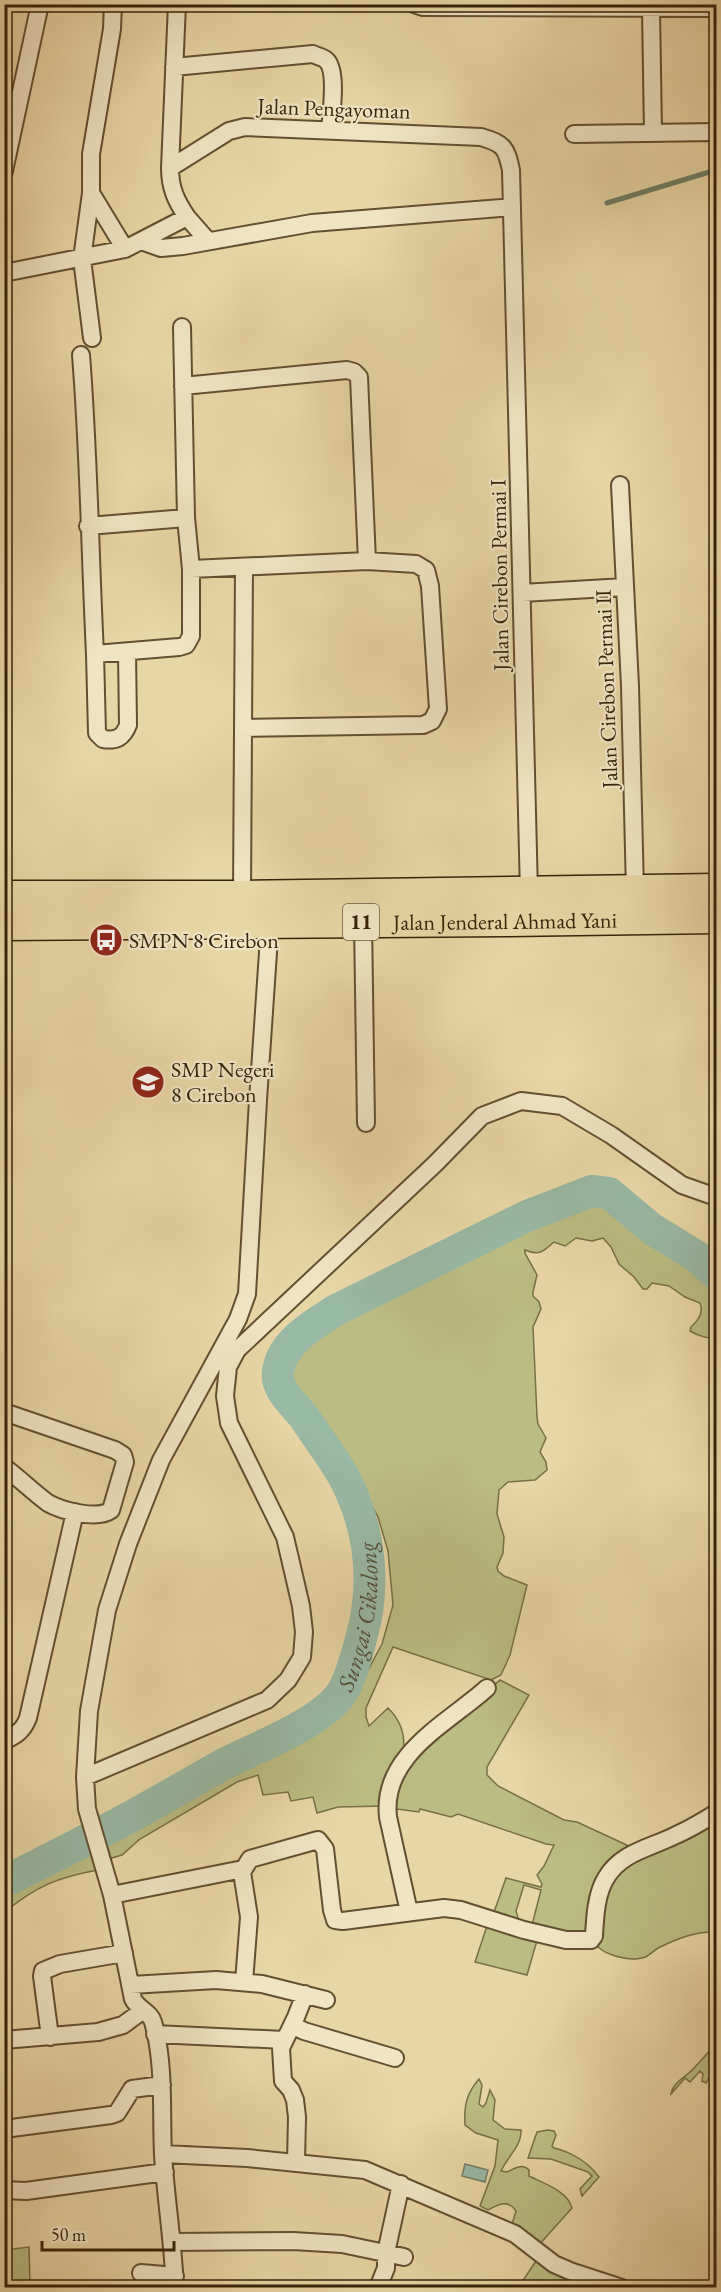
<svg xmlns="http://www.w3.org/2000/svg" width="721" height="2292" font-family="'EB Garamond',serif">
  <rect width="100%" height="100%" fill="#e9d6a6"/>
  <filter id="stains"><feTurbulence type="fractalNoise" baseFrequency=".00333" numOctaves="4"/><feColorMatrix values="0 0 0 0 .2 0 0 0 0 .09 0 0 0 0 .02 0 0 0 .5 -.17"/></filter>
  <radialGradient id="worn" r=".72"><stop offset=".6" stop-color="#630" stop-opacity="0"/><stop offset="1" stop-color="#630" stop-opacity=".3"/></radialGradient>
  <path fill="#bbbc83" stroke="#786f46" stroke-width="1.5" fill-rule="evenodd" d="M 601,1198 L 612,1203 L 654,1240 L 691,1257 L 698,1265 L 716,1289 L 716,1312 L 714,1318 L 716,1337 C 709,1340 697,1335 690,1331 L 691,1327 C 698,1321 704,1313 700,1303 L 685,1297 L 669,1286 L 652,1283 L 647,1289 L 643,1289 L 634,1277 L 619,1264 L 611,1247 L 603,1238 L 592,1241 L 576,1238 L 565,1246 L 554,1242 C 543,1252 539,1256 525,1250 L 525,1253 L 537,1275 L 533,1292 L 533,1296 L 539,1302 L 541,1309 L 533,1327 L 537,1417 L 538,1424 L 546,1438 L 540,1452 L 546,1462 L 547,1470 L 535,1480 L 508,1482 L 499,1490 L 497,1514 L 504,1537 L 503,1553 L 497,1567 L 498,1571 L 504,1576 L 527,1585 L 510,1655 L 501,1675 L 491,1680 L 393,1647 L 366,1708 L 366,1717 L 369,1726 L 388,1708 C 419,1738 397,1773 385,1806 L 338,1807 L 317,1813 L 313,1797 L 291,1801 L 288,1792 L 263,1795 L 258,1775 L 237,1782 L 140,1839 L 122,1855 L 105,1860 L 99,1841 L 206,1788 L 220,1775 L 256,1758 L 296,1733 L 327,1720 L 335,1713 L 368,1670 L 382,1644 L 393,1605 L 388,1551 L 378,1517 L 354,1473 L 312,1412 L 295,1393 L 288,1381 L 289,1363 L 297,1345 L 320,1328 L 363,1304 L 444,1270 L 495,1239 L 536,1219 L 566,1207 Z
    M 500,1680 L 529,1695 L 487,1767 L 487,1775 L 498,1786 L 564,1820 L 577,1822 L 631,1847 L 613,1860 L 587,1938 L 493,1915 L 506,1878 L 541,1887 L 542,1884 L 537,1875 L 544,1866 L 554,1845 L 546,1844 L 458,1814 L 451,1817 L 420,1809 L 419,1812 L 397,1809 L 394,1828 L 390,1812 L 400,1771 ZM 524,1885 L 541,1890 L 532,1925 L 519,1921 L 516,1911 Z
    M 716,1819 L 716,1932 C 695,1931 677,1939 658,1948 C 653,1951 648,1957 642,1958 C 629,1961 608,1956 598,1947 L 603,1897 L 621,1865 Z
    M 91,1842 L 98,1870 C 59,1877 36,1886 5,1912 L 5,1894 Z
    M 488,1923 L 538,1937 L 527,1975 L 475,1962 Z
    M 716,2044 L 716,2071 L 711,2074 L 706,2083 L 702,2081 L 703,2074 L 700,2071 L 690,2082 L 685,2078 L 671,2094 C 673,2082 685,2078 693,2069 C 701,2061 708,2052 716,2044 Z
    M 479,2079 L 482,2085 L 479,2104 L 483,2107 L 486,2103 L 490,2090 L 495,2100 L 493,2120 L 505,2129 L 521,2130 C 522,2146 507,2157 501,2171 L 507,2172 C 515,2168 522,2163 529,2170 L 529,2176 C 543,2183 568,2191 572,2208 L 538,2246 L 512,2224 L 516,2211 C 508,2199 499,2204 488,2210 L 480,2206 L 495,2166 L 498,2140 L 476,2133 L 465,2125 C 464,2106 466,2094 479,2079 Z
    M 548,2130 L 554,2131 L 556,2135 L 552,2146 L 554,2148 C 571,2152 588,2162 599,2177 L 582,2196 L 580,2189 L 592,2176 L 588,2172 L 551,2159 L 528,2158 L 537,2132 Z
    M 29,2247 L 30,2285 L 5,2285 L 5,2250 Z
    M 538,2258 L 576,2276 L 571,2287 L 518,2288 Z"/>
  <path fill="#98b9a4" stroke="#717d66" stroke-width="1.5" d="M 465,2164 L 488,2170 L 485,2182 L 462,2176 Z"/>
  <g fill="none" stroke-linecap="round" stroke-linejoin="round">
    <path stroke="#717d66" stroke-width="5" d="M 607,203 L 716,170"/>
    <path stroke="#98b9a4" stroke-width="32" id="s1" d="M 4,1882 C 43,1862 83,1842 121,1822 C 156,1803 190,1783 224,1764 C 257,1747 323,1723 343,1691 C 352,1675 357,1654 362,1635 C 376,1583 370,1530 346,1481 C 335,1460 319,1440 306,1420 C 296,1405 275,1391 278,1371 C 282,1342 314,1324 336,1310 L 527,1216 L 592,1191 L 609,1193 L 652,1229 L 696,1256 L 716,1274"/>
    <g stroke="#634f31" stroke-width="20">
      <path id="street" d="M 414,4 L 423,7 L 716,8
        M 651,9 L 653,133
        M 174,67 L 313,54 C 316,56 323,57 326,60 C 338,70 331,116 330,130
        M 574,134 L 716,132
        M 170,168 L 177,4
        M 4,171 L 40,4
        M 91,193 L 125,249
        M 187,217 L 208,241
        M 141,241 L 161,248 L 183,246 L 312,223 L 512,207
        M 4,273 L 125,249 L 187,217 C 176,201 170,188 170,168 L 229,131 L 245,127 L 481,137 C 504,144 506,147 511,170 L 529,893
        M 92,338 L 82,259 L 91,193 L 91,154 L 112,29 L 113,4
        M 81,355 C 89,455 90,555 95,654
        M 183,386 L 347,370 L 354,372 L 359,377 L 367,561
        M 620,485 L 630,686 L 635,891
        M 88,526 L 186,518
        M 191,569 L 367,561 L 416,564 L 426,570 L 430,586 L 438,709 L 432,721 L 423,725 L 243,728
        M 522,593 L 625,587
        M 127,652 L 128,725 C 123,738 116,741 103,739 L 97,733 L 95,654 L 179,647 L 186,645 L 191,636 L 191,569 L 186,518 L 182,327
        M 242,896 L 244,567
        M 363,922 L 366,1123
        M 4,1412 L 115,1450 L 123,1455 L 125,1462 L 111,1510 C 98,1520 62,1511 48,1503 C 33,1492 19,1478 4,1467
        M 4,1741 C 16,1735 23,1731 28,1718 L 75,1512
        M 85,1777 L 267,1700 L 288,1680 L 302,1657 L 304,1632 L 301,1606 L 285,1537 L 229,1423 L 225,1396 L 228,1367 L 237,1350 L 435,1164 L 482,1116 L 521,1101 L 562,1106 L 611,1135 L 682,1185 L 716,1197
        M 112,1895 L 243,1869
        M 409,1912 L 388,1817 C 381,1755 447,1724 487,1688
        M 244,1982 L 249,1917 L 242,1872 L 250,1859 L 318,1840 L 325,1849 L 332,1910 L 335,1920 L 343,1921 L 444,1908 L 461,1910 L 524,1930 L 566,1940 L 591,1940 L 594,1936 C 595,1918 596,1894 606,1878 C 621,1852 651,1848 676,1835 C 690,1829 703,1821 716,1813
        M 131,1985 L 216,1980 L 262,1984 L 326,2000
        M 292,2025 L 304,2031 L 395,2058
        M 155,2034 L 284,2040
        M 50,2037 L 42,1976 L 43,1971 L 60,1964 L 124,1953
        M 4,2040 L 98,2032 L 123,2025 L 142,2011
        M 4,2129 L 111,2115 L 117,2113 L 132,2089 L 162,2085
        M 163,2154 L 247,2158 L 365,2170 L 515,2234 L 554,2264 L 570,2271 L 622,2288
        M 296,2162 L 297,2117 L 295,2100 L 291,2090 L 283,2081 L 281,2048 L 296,2017 L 305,1994
        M 4,2190 L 26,2191 L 165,2172
        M 172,2242 L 293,2241 L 342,2244 L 404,2257
        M 141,2273 L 175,2276
        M 175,2288 C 173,2243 166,2199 163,2155 C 161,2112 165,2064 153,2022 C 151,2013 138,2009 133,1999 L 112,1895 L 87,1809 L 85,1777 L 89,1711 L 107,1610 L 128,1544 L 161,1460 L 238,1319 L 247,1294 L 258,1100 L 270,923
        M 378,2288 L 386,2268 L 386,2253 L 401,2184"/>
    </g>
    <g stroke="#36220a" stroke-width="33">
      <g id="highway">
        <path d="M 4,896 L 242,896 L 716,889"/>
        <path id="s2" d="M 4,925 L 506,921 L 716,918"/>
      </g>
    </g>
    <use href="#street" stroke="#f1e4c5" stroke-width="16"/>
    <use href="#highway" stroke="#e9d6a6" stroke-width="30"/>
  </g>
  <defs>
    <g id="bus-disc" transform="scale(1.725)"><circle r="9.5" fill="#8f2418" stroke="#f1e4c5"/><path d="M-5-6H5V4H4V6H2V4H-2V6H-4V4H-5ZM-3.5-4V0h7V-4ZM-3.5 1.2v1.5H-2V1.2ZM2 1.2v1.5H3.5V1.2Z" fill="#fff"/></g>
    <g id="school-disc" transform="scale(1.725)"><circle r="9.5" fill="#8f2418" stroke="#f1e4c5"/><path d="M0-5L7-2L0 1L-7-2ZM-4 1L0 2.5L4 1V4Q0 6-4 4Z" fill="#fff"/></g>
  </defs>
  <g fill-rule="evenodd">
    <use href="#bus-disc" x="106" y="940"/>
    <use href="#school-disc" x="148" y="1082"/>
  </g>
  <g text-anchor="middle" stroke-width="4.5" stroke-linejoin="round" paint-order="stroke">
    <rect fill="#f1e4c5" stroke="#6e5c42" stroke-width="1.5" x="343" y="904" width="36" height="36" rx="4.5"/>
    <g font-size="21" font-weight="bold" fill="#36220a">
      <text x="361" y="929">11</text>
    </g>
    <g font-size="22" fill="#36220a" stroke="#f1e4c5">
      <text transform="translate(334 108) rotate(2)" y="8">Jalan Pengayoman</text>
      <text transform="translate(499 575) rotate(-91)" y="8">Jalan Cirebon Permai I</text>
      <text transform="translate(606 689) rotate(-92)" y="8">Jalan Cirebon Permai II</text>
      <text dy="8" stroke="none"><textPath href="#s2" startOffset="501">Jalan Jenderal Ahmad Yani</textPath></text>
    </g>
    <g font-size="22" fill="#36220a" stroke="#f1e4c5" text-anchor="start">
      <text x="129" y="948">SMPN 8 Cirebon</text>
      <text x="171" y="1077">SMP Negeri<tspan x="171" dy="25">8 Cirebon</tspan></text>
    </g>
    <g font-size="24" font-style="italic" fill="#534f38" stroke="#f1e4c5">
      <text dy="8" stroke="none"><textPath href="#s1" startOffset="468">Sungai Cikalong</textPath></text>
    </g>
  </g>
  <rect width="721" height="2292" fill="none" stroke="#e9d6a6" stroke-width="24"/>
  <rect x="6" y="6" width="709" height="2280" fill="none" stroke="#36220a" stroke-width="3"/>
  <rect x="12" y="12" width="697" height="2268" fill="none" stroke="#36220a" stroke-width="1.5"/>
  <path d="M42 2241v9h132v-9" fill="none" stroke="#36220a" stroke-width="3"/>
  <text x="51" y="2241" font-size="18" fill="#36220a" stroke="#f1e4c5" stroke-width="4.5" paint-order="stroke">50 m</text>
  <rect width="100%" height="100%" filter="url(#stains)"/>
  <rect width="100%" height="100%" fill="url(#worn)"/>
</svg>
